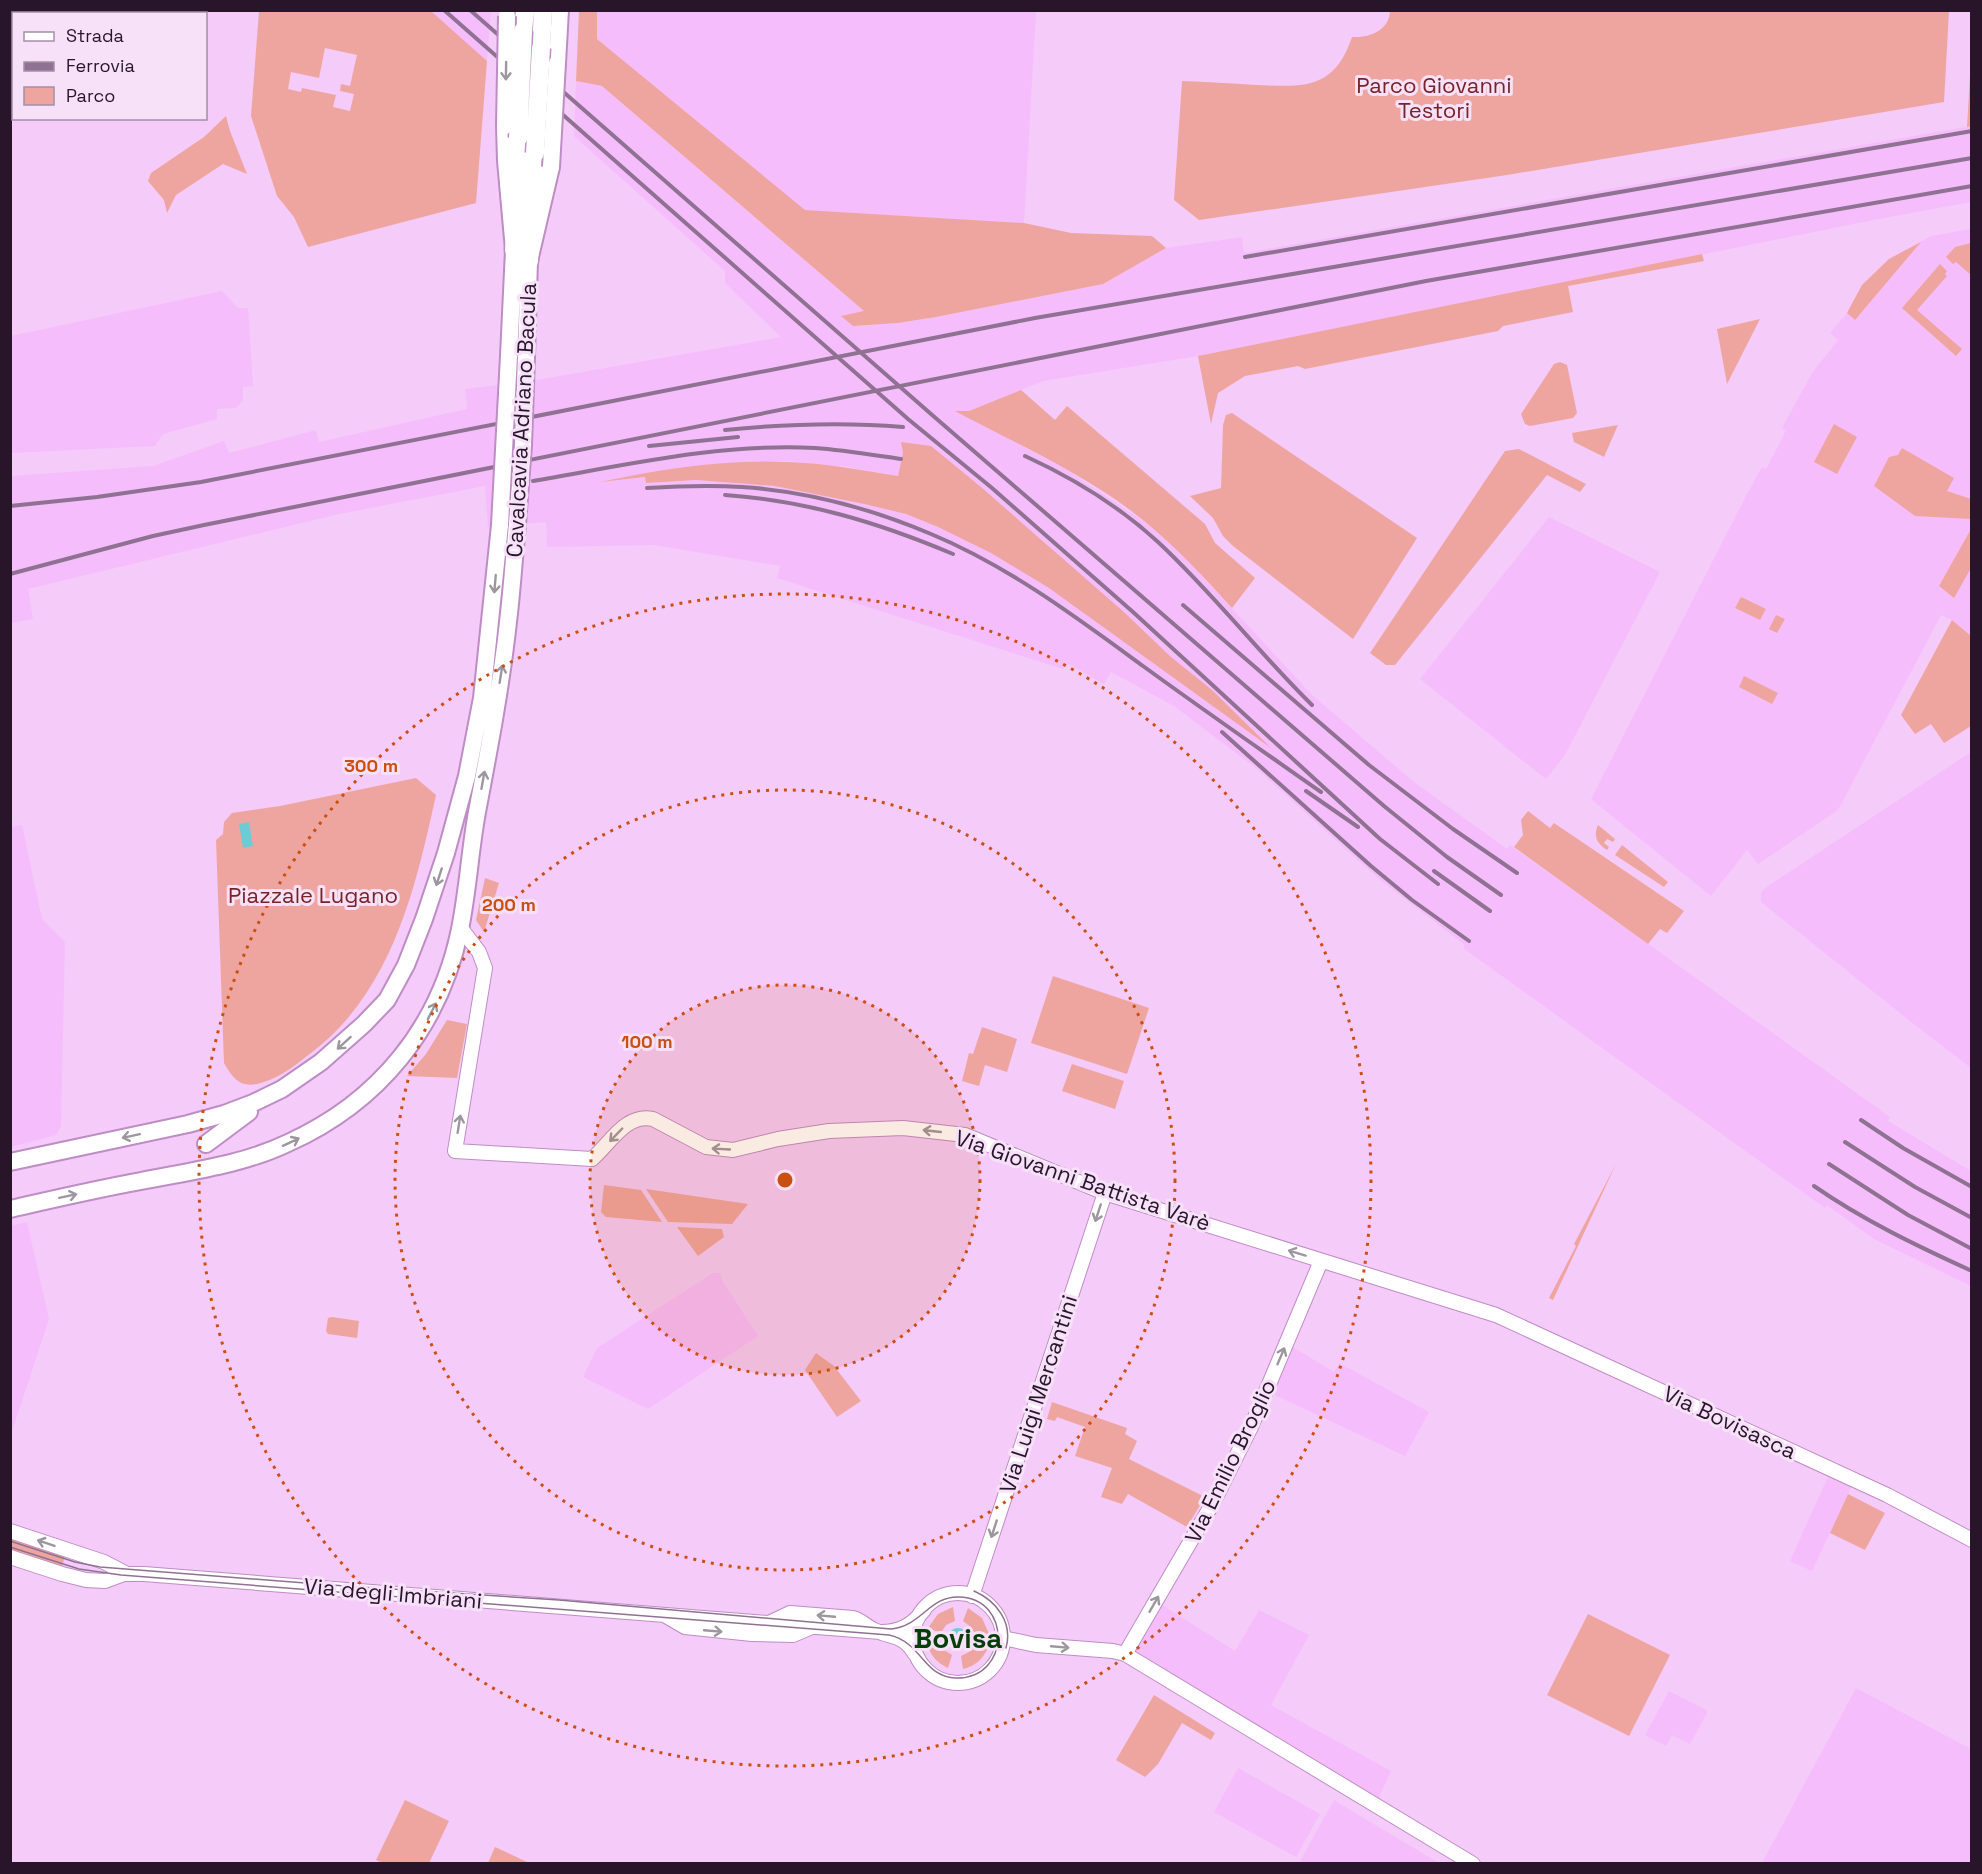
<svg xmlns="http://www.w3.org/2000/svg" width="1982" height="1874" font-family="'Space Grotesk',sans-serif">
  <rect width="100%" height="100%" fill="#f5cbf9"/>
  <path fill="#f6bdfc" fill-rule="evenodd" d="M 431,11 L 491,11 L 487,61 Z
    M 597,11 L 1036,11 L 1024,223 L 804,210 L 597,39 Z
    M 576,81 L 602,86 L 865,312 L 842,316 L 853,326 L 898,323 L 936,317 L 1103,284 L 1166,248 L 1242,237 L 1244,253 L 1971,126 L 1971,202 L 1868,221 L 1198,356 L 1043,381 L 969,411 L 956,411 L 1064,468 L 1142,520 L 1173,546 L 1202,576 L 1311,694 L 1414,782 L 1507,849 L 1510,845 L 1890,1117 L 1888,1121 L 1971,1171 L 1971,1286 L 1874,1239 L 1827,1205 L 1825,1208 L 1463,948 L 1465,945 L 1379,879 L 1257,769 L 1174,706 L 1111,672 L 1104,684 L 1067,663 L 1063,669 L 777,578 L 780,566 L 654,545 L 547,547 L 546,522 L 488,527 L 485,486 L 339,514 L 28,589 L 33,619 L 11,623 L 11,476 L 153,466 L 224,441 L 229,453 L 316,430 L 319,442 L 467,409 L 465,389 L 537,380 L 781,337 L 725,283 L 725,271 L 574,136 ZM 903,453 L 1125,613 L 1171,657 L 991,553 L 938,527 L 906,514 L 824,495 L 775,486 L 696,480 L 646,483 L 646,477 L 609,481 L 693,466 L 786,461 L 848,467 L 898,476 Z
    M 1971,229 L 1971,636 L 1952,620 L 1941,615 L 1838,810 L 1758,864 L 1747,850 L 1711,896 L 1591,799 L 1747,494 L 1762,467 L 1766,469 L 1781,441 L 1786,430 L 1782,428 L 1812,373 L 1838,340 L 1830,333 L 1847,313 L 1862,285 L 1889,259 L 1931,236 Z
    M 222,291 L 238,308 L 248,308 L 253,386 L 243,387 L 243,400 L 239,405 L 235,408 L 217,409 L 217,419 L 163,434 L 155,446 L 11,453 L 11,336 Z
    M 1549,517 L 1660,572 L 1565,755 L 1546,779 L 1420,679 Z
    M 1971,752 L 1971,1068 L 1910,1021 L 1761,902 L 1761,892 L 1768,886 Z
    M 22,825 L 42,919 L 65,942 L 61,1126 L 56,1135 L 11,1147 L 10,827 Z
    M 27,1222 L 49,1319 L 11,1434 L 11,1226 Z
    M 713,1273 L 720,1273 L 723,1282 L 758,1336 L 648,1409 L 583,1377 L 597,1348 Z
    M 1286,1343 L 1334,1372 L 1339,1363 L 1429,1412 L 1405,1456 L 1266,1391 Z
    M 1831,1470 L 1854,1481 L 1812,1571 L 1790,1561 Z
    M 1156,1601 L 1235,1651 L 1259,1610 L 1309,1635 L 1271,1705 L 1391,1771 L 1376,1804 L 1128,1649 Z
    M 1856,1688 L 1971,1749 L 1971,1863 L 1762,1863 Z
    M 1669,1691 L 1708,1711 L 1690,1744 L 1672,1735 L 1666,1746 L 1645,1735 Z
    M 1238,1768 L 1320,1814 L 1296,1857 L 1214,1812 Z
    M 1334,1800 L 1342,1805 L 1439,1863 L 1299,1863 Z"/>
  <path fill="#eea5a0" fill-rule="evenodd" d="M 259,11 L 431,11 L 487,61 L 476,203 L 308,247 L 294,217 L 277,196 L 251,116 ZM 325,48 L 357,55 L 350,86 L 341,84 L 340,91 L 354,94 L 350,111 L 333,107 L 336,95 L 302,88 L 301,92 L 288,89 L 291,72 L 319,78 Z
    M 579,11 L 597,11 L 597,39 L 805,210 L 1024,223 L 1071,233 L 1152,236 L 1166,248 L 1103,284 L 936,317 L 898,323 L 853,326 L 841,316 L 864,311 L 602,86 L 576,81 Z
    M 1390,11 L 1949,11 L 1944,102 L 1507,175 L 1199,220 L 1174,200 L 1182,81 C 1206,82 1231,83 1256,85 C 1304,87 1334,90 1352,37 C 1369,38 1389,31 1390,11 Z
    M 1971,59 L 1971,126 L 1967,127 Z
    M 226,116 L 230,131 L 247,174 L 223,164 L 176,195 L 167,213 L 164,200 L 148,181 L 151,173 L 204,137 Z
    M 1921,242 L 1855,320 L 1847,313 L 1862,285 L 1889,259 Z
    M 1971,243 L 1972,274 L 1971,275 L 1956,262 L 1953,264 L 1946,257 L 1955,247 Z
    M 1702,254 L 1704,261 L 1568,286 L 1573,312 L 1503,326 L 1498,331 L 1305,369 L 1298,366 L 1245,376 L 1218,393 L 1211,424 L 1198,356 Z
    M 1940,264 L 1947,271 L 1945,274 L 1947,276 L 1917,310 L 1962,349 L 1956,356 L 1902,308 Z
    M 1760,319 L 1727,384 L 1717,329 Z
    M 1560,362 L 1567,365 L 1577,413 L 1573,418 L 1530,426 L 1525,424 L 1521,414 L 1554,364 Z
    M 1021,390 L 1055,420 L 1067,406 L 1205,524 L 1215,543 L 1255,578 L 1232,608 C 1204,577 1176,547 1144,521 C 1088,475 1018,445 955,411 L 969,411 Z
    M 1232,413 L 1417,538 L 1353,639 L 1233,546 L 1223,536 L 1213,518 L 1190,496 L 1221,488 L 1223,425 L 1226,415 Z
    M 1834,424 L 1857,437 L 1837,474 L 1814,462 Z
    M 1618,425 L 1604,457 L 1574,442 L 1572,433 Z
    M 901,442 L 931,446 L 981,487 L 1125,613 L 1171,657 L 1212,690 L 1271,748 L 1049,588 L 991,553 L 938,527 L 906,514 L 864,504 L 775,486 L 696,480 L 646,483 L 645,477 L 600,482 C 661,469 725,459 788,462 C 825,463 861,470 898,476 L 903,453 Z
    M 1902,448 L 1954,478 L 1947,491 L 1971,499 L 1971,519 L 1915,516 L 1874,486 L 1889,457 L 1898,455 Z
    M 1519,449 L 1586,484 L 1580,492 L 1547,475 L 1395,665 L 1386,665 L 1370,653 L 1505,451 Z
    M 1971,529 L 1971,568 L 1954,598 L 1939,586 Z
    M 1741,597 L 1766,609 L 1760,620 L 1735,608 Z
    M 1776,615 L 1785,619 L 1777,633 L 1769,629 Z
    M 1952,620 L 1971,636 L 1971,726 L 1944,743 L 1931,724 L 1915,734 L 1901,715 Z
    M 1744,676 L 1778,693 L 1772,704 L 1739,687 Z
    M 416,778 L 436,795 C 415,891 391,995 307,1056 C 296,1065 285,1073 272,1079 C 247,1089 237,1087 224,1063 L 216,840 L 223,834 L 224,822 L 232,813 L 280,806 Z
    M 1528,811 L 1550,828 L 1554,823 L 1684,911 L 1667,933 L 1660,929 L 1648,944 L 1514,847 L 1523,835 L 1521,820 Z
    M 1598,825 L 1615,839 L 1613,842 L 1607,839 L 1604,843 L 1609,847 L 1607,850 C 1597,843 1593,837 1598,825 Z
    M 1622,845 L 1668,882 L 1664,887 L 1615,855 Z
    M 485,878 L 499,883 L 484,932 L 476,920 Z
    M 1053,976 L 1149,1008 L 1127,1074 L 1031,1043 Z
    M 447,1020 L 467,1024 L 457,1078 L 407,1076 L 426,1054 Z
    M 982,1027 L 1017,1039 L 1007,1072 L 985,1065 L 979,1086 L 962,1081 L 969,1053 L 973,1054 Z
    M 1072,1064 L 1124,1081 L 1115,1109 L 1062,1091 Z
    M 1616,1164 L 1553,1300 L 1549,1298 L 1576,1246 L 1574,1244 Z
    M 604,1185 L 641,1190 L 662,1222 L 606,1217 L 601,1212 Z
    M 646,1189 L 748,1204 L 732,1224 L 668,1222 Z
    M 677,1227 L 722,1229 L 724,1237 L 698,1256 Z
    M 332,1317 L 359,1321 L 357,1338 L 328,1334 L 326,1331 L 328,1318 Z
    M 816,1353 L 834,1366 L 861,1401 L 837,1417 L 805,1370 Z
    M 1052,1402 L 1127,1428 L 1125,1434 L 1137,1441 L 1129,1459 L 1205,1497 L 1187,1527 L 1128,1494 L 1122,1504 L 1101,1497 L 1112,1468 L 1075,1456 L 1085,1427 L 1057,1417 L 1055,1421 L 1047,1419 Z
    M 1848,1494 L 1885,1513 L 1865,1550 L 1830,1533 Z
    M 10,1536 L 65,1555 L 62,1568 L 11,1552 Z
    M 953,1607 L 955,1621 L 946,1625 L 941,1633 L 928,1628 L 938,1614 Z
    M 968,1608 L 982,1618 L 989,1634 L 976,1636 L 971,1627 L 963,1621 Z
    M 1588,1614 L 1670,1655 L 1629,1736 L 1547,1695 Z
    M 940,1641 L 944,1650 L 952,1655 L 948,1668 C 937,1663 930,1655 927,1643 Z
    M 975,1644 L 988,1648 C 982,1660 975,1666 963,1669 L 961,1656 L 969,1652 Z
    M 1154,1695 L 1215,1733 L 1211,1740 L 1182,1723 L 1158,1764 L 1145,1777 L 1116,1760 Z
    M 405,1800 L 449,1821 L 429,1863 L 383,1863 L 376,1860 Z
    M 495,1847 L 529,1863 L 488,1863 Z"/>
  <path fill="#6fcbd3" d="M 249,822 L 253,846 L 243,848 L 239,824 Z
    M948 1638a10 10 0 1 1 20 0a10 10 0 1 1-20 0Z"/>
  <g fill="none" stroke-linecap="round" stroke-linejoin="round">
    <g stroke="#be8dc4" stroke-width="16">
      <path id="tertiary" d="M 460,927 L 479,952 L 485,968 L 455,1151 L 592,1159 C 610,1144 625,1113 653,1119 L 706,1147 L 733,1150 L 778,1139 L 829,1131 L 903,1128 L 965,1135 L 1105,1193 L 1496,1315 L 1887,1495 L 1972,1540
        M 10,1531 L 104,1562 L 127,1574
        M 10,1557 L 62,1574 L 86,1580 L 105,1581 L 124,1574 L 144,1574 L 881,1632 C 900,1632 912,1625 924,1610
        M913 1638a45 45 0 1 1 90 0a45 45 0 1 1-90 0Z
        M 972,1596 L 1105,1193
        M 666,1616 L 685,1627 L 752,1634 L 793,1635 L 812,1627
        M 769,1623 L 790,1613 L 853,1618 C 861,1620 866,1626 874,1630 C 892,1638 903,1634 915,1654
        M 1003,1638 L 1036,1645 L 1113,1651 L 1125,1654 L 1473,1864
        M 1125,1654 L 1214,1501 L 1251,1427 L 1321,1261"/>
    </g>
    <g stroke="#be8dc4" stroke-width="20">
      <path id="primary" d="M 557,63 L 560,10
        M 505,126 L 506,161 L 514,250 L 509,356
        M 526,356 L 529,261 L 551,167
        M 206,1144 L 249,1112
        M 10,1162 L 188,1124 L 224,1114 L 253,1103 L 282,1089 L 321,1062 L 364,1024 L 387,1000 L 406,965 L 424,919 L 446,853 L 467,776 L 482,698 L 500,525
        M 10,1209 C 54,1199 97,1189 141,1181 C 191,1171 242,1165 288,1143 C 379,1102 440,1027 460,929 C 468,890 470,850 477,812 C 489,749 501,686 508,622 C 512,589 514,556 517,524"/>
    </g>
    <g stroke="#be8dc4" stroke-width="21">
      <path id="trunk" d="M 523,31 L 525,10
        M 541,48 L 543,10
        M 514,250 L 519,203 L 518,138
        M 529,261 L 535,153"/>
    </g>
    <use href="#tertiary" stroke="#fff" stroke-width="14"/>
    <use href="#primary" stroke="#fff" stroke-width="16"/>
    <use href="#trunk" stroke="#fff" stroke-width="18"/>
    <path stroke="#8f7192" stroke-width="1.5" d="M 10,1541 L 75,1562 L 100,1567 L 331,1585 L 559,1600 L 891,1629 C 922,1626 929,1596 959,1597 C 1012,1598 1011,1679 956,1678 C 923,1677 922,1642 889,1635 L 121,1575 L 79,1569 L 10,1547
      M 974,1591 C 997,1601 1013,1623 1006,1648"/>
    <path stroke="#8f7192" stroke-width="4" d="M 444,10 L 908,419 L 992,488 L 1133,612 L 1380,839 L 1438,884
      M 470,10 L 931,414 L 1384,806 L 1447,857 L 1501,895
      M 1245,257 L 1972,131
      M 725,430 C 785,424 843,422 903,427
      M 649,446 L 738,437
      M 1025,456 C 1073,478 1119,506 1158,542 C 1213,593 1259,653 1312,705
      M 533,481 C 626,465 720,443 815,448 C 844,450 873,455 901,459
      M 647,488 C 679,486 710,485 742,487 C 806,491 872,509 931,534 C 1008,566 1076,617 1143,666 C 1202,709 1261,750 1321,792
      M 725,495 C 807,501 877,522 953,554
      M 10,506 L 97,497 L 201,482 L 1035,318 L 1972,158
      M 10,574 L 153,536 L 204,525 L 1426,281 L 1972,186
      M 1183,605 L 1369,765 L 1453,829 L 1517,873
      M 1222,732 L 1371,866 L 1412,900 L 1469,941
      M 1306,791 L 1358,827
      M 1434,871 L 1490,911
      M 1861,1120 L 1903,1148 L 1972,1187
      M 1845,1142 L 1915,1187 L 1972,1218
      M 1829,1164 L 1908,1215 L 1972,1249
      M 1814,1186 C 1863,1220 1917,1246 1972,1271"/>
    <g stroke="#be8dc4" stroke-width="20" stroke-linecap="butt">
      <path id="primary-bridge" d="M 505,126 L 507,16
        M 551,167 L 557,63
        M 517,524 L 523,445 L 526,356
        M 500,525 L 509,356"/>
    </g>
    <g stroke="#be8dc4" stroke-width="21" stroke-linecap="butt">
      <path id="trunk-bridge" d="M 518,138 L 523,31
        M 535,153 L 541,48"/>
    </g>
    <use href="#primary-bridge" stroke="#fff" stroke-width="16"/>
    <use href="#trunk-bridge" stroke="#fff" stroke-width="18"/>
  </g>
  <defs><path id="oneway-shaft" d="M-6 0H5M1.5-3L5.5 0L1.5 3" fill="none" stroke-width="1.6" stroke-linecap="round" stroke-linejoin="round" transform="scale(1.5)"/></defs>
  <g stroke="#9e969f">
    <use href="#oneway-shaft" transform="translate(506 71) rotate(91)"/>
    <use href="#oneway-shaft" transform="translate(495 584) rotate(95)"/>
    <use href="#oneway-shaft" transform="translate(501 674) rotate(-81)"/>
    <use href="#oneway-shaft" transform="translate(483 780) rotate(-80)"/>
    <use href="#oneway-shaft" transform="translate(439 877) rotate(108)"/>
    <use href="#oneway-shaft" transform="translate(432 1011) rotate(-63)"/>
    <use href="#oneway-shaft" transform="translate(344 1043) rotate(138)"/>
    <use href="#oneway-shaft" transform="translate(459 1124) rotate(-81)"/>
    <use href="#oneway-shaft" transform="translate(932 1131) rotate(-174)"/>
    <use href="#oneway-shaft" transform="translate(616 1135) rotate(134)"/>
    <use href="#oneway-shaft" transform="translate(131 1136) rotate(168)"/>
    <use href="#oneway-shaft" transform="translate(291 1142) rotate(-25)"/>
    <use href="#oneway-shaft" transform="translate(721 1149) rotate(-177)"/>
    <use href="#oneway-shaft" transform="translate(68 1196) rotate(-12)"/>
    <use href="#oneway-shaft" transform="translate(1098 1213) rotate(108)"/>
    <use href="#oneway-shaft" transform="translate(1297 1253) rotate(-163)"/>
    <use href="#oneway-shaft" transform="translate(1281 1356) rotate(-67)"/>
    <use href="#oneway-shaft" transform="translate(994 1529) rotate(108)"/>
    <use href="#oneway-shaft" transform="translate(46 1543) rotate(-161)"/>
    <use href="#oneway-shaft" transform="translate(1154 1604) rotate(-60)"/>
    <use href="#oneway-shaft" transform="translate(826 1616) rotate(-175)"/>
    <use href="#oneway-shaft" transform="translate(713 1631) rotate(5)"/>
    <use href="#oneway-shaft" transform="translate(1060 1647) rotate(5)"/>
  </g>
  <circle cx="785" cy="1180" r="195" fill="#cb4f10" fill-opacity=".12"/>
  <g fill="none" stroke="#cb4f10" stroke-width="3" stroke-dasharray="3 6">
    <circle cx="785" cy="1180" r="195"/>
    <circle cx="785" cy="1180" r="390"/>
    <circle cx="785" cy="1180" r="586"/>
  </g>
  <g text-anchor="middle" stroke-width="6" stroke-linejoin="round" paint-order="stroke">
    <g font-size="22" fill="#782325" stroke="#f6e1f8">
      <text x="1434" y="93">Parco Giovanni<tspan x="1434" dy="25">Testori</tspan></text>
      <text x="313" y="903">Piazzale Lugano</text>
    </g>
    <g font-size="22" fill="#28152a" stroke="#f6e1f8">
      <text transform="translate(521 420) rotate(-87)" y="8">Cavalcavia Adriano Bacula</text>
      <text transform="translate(1083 1180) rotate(19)" y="8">Via Giovanni Battista Varè</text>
      <text transform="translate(1038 1394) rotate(-72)" y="8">Via Luigi Mercantini</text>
      <text transform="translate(1730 1422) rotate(25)" y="8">Via Bovisasca</text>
      <text transform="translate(1230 1461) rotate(-64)" y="8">Via Emilio Broglio</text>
      <text transform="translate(393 1593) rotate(5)" y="8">Via degli Imbriani</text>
    </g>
    <g font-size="28" font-weight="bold" fill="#063e07" stroke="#f6e1f8">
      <text x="958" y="1648">Bovisa</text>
    </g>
  </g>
  <circle cx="785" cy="1180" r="9" fill="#cb4f10" stroke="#f6e1f8" stroke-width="3"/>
  <g font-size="18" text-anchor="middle" font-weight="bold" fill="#cb4f10" stroke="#f6e1f8" stroke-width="6" stroke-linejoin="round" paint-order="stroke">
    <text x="371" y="772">300 m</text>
    <text x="509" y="911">200 m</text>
    <text x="647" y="1048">100 m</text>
  </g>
  <rect width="1982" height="1874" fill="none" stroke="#28152a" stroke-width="24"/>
  <rect x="12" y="12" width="195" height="108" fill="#f6e1f8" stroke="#a48fa6" stroke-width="1.5"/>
  <rect x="24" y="32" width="30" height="9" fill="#ffffff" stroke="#a48fa6" stroke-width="1.5"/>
  <text x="66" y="42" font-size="18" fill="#28152a">Strada</text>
  <rect x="24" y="62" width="30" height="9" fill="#8f7192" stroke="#a48fa6" stroke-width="1.5"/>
  <text x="66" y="72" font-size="18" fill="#28152a">Ferrovia</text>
  <rect x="24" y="87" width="30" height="18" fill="#eea5a0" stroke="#a48fa6" stroke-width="1.5"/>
  <text x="66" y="102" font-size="18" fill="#28152a">Parco</text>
</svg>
